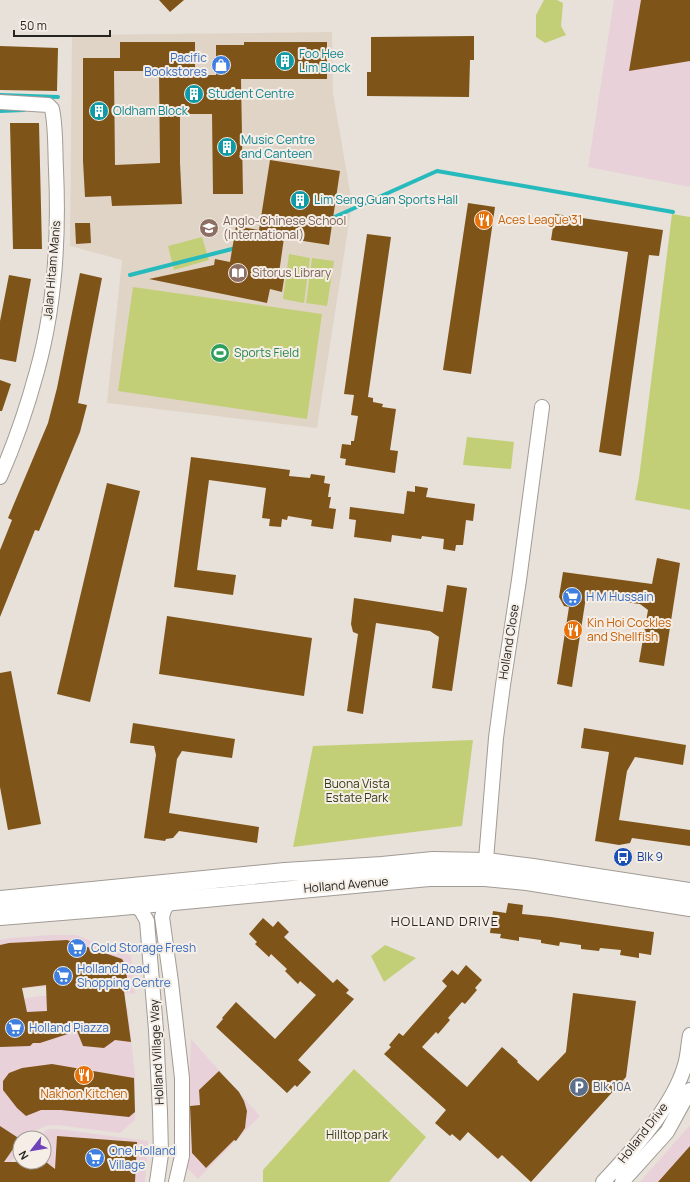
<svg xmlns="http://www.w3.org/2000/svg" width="690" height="1182" font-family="Manrope,sans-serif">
  <rect width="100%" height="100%" fill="#e7e1da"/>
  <path fill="#e9d1da" d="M 614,0 L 690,0 L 690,187 L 588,167 Z
    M 49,935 L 76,935 L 131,956 L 135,994 L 77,987 L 36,987 L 0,992 L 0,940 L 11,938 Z
    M 79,995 L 122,1001 L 128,1009 L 135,1076 L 135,1120 L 120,1133 L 57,1125 L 46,1126 L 37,1130 L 28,1138 L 20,1138 L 20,1149 L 0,1177 L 0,1002 L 40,996 Z
    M 191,1039 L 260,1116 L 198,1179 L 186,1167 Z
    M 690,1125 L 690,1182 L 640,1182 Z
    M 48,1129 L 58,1129 L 148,1141 L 145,1182 L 0,1182 L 20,1155 L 20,1162 L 44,1162 L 44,1138 L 36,1138 Z"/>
  <path fill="#e0d4c7" d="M 332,32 L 333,93 L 352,203 L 317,428 L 107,403 L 122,260 L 70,246 L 72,35 Z"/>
  <path fill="#c3cf77" d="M 544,0 L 557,0 L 563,3 L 561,26 L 566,35 L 545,43 L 536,37 L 536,15 Z
    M 672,214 L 690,217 L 690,510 L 635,500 L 639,478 Z
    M 202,237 L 209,260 L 174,270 L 168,246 Z
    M 289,254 L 310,258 L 304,303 L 283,299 Z
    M 312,258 L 334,261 L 327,306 L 306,303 Z
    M 133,287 L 322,314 L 307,419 L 118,391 Z
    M 467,437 L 514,442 L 511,469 L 463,465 Z
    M 473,740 L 462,826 L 293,847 L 313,746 Z
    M 385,945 L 416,958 L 384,982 L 371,956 Z
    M 354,1069 L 426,1137 L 389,1182 L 263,1182 L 263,1170 Z"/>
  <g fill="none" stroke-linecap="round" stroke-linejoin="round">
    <path stroke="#27babd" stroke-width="4" d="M 0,95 L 58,97
      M 0,111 L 24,110
      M 330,219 L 437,171 L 673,212
      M 130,275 L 236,248"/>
  </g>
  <path fill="#7f5418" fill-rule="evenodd" d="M 159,0 L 184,0 L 170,12 Z
    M 641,0 L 690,0 L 690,61 L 629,71 Z
    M 474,36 L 474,60 L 470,60 L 469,97 L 367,96 L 367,72 L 371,72 L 371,37 Z
    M 120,42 L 195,42 L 195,75 L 216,75 L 216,45 L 244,45 L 244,42 L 327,42 L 327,79 L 241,79 L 243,194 L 213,194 L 212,114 L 180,114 L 180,163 L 182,204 L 112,206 L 111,196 L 85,197 L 83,161 L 83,58 L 120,58 ZM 114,71 L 159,71 L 160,163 L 115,165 Z
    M 0,46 L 58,48 L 57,91 L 0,90 Z
    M 10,123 L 39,123 L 42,249 L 13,249 Z
    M 270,160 L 340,171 L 329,245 L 284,238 L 279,273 L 285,273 L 282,292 L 270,289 L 267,303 L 149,279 L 214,265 L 215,259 L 230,262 L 236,226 L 259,230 Z
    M 468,203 L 495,207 L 471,374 L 443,370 Z
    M 555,214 L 663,230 L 659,256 L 649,255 L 621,456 L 599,452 L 628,252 L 551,240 Z
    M 75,223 L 90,223 L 91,243 L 76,244 Z
    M 367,234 L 391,237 L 368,397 L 373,398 L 373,402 L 383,404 L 382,407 L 396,409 L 390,450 L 398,451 L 395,473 L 345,465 L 346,459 L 340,458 L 342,444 L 351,445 L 351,441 L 354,441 L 358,416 L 351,415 L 354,395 L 344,394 Z
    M 80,273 L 102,278 L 78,403 L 87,405 L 80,432 L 39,531 L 35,530 L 0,617 L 0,550 L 12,520 L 8,518 L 48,423 L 57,388 Z
    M 9,275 L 31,279 L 16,362 L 0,359 L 0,321 Z
    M 0,380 L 11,384 L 2,411 L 0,411 Z
    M 191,457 L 290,470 L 289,476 L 310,478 L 311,474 L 325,476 L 324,483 L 330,484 L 328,497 L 331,497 L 329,508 L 336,509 L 333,529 L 311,526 L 312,520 L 288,516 L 287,520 L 282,519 L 281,527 L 269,526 L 270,519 L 262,518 L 266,488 L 209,480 L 197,570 L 236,575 L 233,595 L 174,587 Z
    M 107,483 L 140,491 L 90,702 L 57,694 Z
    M 415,486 L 428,488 L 426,497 L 475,504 L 473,521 L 466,520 L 463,545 L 456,545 L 455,551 L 443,549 L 444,539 L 422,536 L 421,539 L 392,535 L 391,542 L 354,537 L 356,520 L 349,519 L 350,507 L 404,514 L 407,491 L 415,492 Z
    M 657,558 L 680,563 L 664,666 L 639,662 L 648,610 L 640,604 L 586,597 L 572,687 L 557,684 L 569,607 L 564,606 L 559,597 L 563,572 L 652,584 Z
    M 447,585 L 467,588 L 452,691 L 432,688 L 439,637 L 430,631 L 376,623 L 363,714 L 347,711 L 358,634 L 353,632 L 351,624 L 354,598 L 443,612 Z
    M 167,616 L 312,638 L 304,696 L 159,674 Z
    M 11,671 L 41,824 L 8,830 L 0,787 L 0,673 Z
    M 133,723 L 235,739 L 232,758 L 182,751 L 177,759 L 169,813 L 259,827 L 257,843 L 179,831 L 173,838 L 166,839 L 165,841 L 144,838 L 156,755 L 154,746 L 130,743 Z
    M 584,728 L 686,745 L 683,765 L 635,757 L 627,771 L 619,820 L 690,830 L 690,846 L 632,838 L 630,843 L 619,845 L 595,841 L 609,752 L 581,748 Z
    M 508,903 L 523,905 L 522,914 L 551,917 L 654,932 L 651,955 L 639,953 L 639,958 L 620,955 L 621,950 L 600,948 L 599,951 L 581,949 L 581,945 L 560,942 L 559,946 L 541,943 L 541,940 L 519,937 L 519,941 L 500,938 L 501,934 L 490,933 L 493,911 L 506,913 Z
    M 263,918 L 273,927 L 278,921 L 289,932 L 284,937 L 333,983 L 337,979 L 349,990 L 346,993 L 354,999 L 298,1060 L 311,1072 L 297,1087 L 295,1085 L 287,1093 L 216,1027 L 223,1019 L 222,1018 L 236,1002 L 275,1039 L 316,995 L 300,981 L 298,984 L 285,971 L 287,969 L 271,954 L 269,957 L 255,944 L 257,942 L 249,934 Z
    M 67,940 L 122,959 L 126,966 L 128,992 L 124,991 L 131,1042 L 115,1040 L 104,1048 L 83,1046 L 77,1031 L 40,1043 L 33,1043 L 30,1046 L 0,1047 L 0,945 L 9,943 ZM 46,985 L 47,1011 L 27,1012 L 22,988 Z
    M 466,965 L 482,980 L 475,988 L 477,990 L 465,1004 L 462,1002 L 448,1018 L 450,1020 L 438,1034 L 436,1032 L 422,1047 L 467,1087 L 502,1047 L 518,1061 L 517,1062 L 538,1081 L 566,1052 L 573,993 L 636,1001 L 626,1077 L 531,1182 L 502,1155 L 498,1159 L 468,1132 L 460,1141 L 452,1134 L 450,1136 L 435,1123 L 446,1110 L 384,1054 L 391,1047 L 389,1045 L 399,1033 L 403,1036 L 447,986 L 442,981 L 452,970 L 458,975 Z
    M 52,1064 L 134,1078 L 135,1112 L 129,1117 L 61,1110 L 41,1110 L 26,1116 L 17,1108 L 3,1090 L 3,1081 L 9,1073 L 22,1068 Z
    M 219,1071 L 239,1092 L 244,1101 L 247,1111 L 246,1119 L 245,1128 L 241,1134 L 236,1141 L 234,1140 L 206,1168 L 192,1153 L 190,1106 L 200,1105 L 199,1090 Z
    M 0,1126 L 20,1139 L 4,1162 L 46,1162 L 55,1169 L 57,1136 L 137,1142 L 135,1182 L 0,1182 Z
    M 690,1146 L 690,1182 L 658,1182 Z"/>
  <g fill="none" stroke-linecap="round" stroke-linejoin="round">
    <g stroke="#a19b94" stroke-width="16">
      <path id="minor" d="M 0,102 L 48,105 L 52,109 C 56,127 55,151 56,169 C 59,236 55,307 37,371 C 27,408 15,443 0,477
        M 485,872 L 496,738 L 503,685 L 519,580 L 542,407
        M 169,902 L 164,910 L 162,917 L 171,982 L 182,1078 L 182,1156 L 176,1182
        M 132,905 L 141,910 L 147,921 L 156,1030 L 160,1112 L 161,1154 L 157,1182
        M 603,1182 C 632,1151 673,1107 685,1065 C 688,1055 688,1045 690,1035
        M 622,1182 L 667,1132 L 690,1090"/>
    </g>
    <g stroke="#a19b94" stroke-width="20">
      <path id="tertiary" d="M 0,900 L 285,872 L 382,866 L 433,861 L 487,862 L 533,868 L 690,892
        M 0,916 L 111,907 L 429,877 L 485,877 L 527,881 L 690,907"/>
    </g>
    <use href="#minor" stroke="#fff" stroke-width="14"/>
    <use href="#tertiary" stroke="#fff" stroke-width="18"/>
  </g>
  <defs>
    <g id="building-disc" transform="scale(1)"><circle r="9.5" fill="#0f9aa8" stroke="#f5eee7"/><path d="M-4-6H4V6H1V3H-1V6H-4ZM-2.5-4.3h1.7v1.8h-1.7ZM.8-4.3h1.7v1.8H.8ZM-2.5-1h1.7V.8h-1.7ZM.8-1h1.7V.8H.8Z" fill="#fff"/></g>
    <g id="shop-disc" transform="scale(1)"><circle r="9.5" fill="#3f7fe0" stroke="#f5eee7"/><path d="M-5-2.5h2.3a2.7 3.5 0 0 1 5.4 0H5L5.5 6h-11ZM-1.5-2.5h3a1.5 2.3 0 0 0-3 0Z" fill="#fff"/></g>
    <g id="restaurant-disc" transform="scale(1)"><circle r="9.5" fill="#e8710a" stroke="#f5eee7"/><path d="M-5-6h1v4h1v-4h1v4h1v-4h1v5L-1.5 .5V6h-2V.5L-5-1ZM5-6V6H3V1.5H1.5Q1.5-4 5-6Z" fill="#fff"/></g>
    <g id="school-disc" transform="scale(1)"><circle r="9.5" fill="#8d6e63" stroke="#f5eee7"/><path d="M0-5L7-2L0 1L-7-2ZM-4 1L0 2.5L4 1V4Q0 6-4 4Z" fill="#fff"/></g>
    <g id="library-disc" transform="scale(1)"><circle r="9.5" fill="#8d6e63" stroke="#f5eee7"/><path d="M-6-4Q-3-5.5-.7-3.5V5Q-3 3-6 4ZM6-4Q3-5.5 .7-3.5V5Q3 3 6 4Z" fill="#fff"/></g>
    <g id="stadium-disc" transform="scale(1)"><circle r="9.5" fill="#2e9e5b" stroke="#f5eee7"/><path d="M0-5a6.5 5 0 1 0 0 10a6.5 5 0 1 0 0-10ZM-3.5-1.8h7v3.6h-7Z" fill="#fff"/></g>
    <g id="supermarket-disc" transform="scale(1)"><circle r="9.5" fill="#3f7fe0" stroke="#f5eee7"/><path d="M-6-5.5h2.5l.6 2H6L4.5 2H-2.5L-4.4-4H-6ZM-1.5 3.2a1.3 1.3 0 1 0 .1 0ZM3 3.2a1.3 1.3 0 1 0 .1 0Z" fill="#fff"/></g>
    <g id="bus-disc" transform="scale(1)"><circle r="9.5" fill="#1a4fb4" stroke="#f5eee7"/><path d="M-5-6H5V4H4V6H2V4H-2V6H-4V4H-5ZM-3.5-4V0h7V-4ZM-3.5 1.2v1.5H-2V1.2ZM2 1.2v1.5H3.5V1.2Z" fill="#fff"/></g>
    <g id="parking-disc" transform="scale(1)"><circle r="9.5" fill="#5c6f8a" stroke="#f5eee7"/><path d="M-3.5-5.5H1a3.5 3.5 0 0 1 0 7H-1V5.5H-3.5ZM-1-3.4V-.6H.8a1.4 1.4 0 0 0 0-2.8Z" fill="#fff"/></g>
  </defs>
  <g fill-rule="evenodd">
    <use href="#building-disc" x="285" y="61"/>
    <use href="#shop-disc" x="221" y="65"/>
    <use href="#building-disc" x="194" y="94"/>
    <use href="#building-disc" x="99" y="111"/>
    <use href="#building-disc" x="227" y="147"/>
    <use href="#building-disc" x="300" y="200"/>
    <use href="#restaurant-disc" x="484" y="220"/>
    <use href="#school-disc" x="209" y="228"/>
    <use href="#library-disc" x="238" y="273"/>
    <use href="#stadium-disc" x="220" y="353"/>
    <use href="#supermarket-disc" x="572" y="597"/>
    <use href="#restaurant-disc" x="573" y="630"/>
    <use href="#bus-disc" x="623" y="857"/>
    <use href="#supermarket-disc" x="77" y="948"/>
    <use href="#supermarket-disc" x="63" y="976"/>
    <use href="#supermarket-disc" x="15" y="1028"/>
    <use href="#restaurant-disc" x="84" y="1075"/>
    <use href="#parking-disc" x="579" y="1087"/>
    <use href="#supermarket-disc" x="95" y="1158"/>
  </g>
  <g text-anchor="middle" stroke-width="4" stroke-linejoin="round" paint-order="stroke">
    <g font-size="12" fill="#0d838f" stroke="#f5eee7" text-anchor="start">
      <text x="299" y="58">Foo Hee<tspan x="299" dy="14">Lim Block</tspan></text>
      <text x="208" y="98">Student Centre</text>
      <text x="113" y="115">Oldham Block</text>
      <text x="241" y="144">Music Centre<tspan x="241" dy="14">and Canteen</tspan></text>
      <text x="314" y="204">Lim Seng Guan Sports Hall</text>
    </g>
    <g font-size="12" fill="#366cbe" stroke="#f5eee7" text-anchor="start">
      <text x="207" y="62" text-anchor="end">Pacific<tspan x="207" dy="14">Bookstores</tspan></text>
      <text x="586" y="601">H M Hussain</text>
      <text x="91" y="952">Cold Storage Fresh</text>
      <text x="77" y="973">Holland Road<tspan x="77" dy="14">Shopping Centre</tspan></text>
      <text x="29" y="1032">Holland Piazza</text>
      <text x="109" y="1155">One Holland<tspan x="109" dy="14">Village</tspan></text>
    </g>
    <g font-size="12" fill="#c56008" stroke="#f5eee7" text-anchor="start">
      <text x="498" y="224">Aces League 31</text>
      <text x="587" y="627">Kin Hoi Cockles<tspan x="587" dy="14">and Shellfish</tspan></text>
      <text x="84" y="1098" text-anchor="middle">Nakhon Kitchen</text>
    </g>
    <g font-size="12" fill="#785e54" stroke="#f5eee7" text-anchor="start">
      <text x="223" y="225">Anglo-Chinese School<tspan x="223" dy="14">(International)</tspan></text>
      <text x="252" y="277">Sitorus Library</text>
    </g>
    <g font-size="12" fill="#262421" stroke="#f5eee7">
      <text transform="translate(52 270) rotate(-85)" y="4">Jalan Hitam Manis</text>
      <text transform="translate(509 642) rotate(-81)" y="4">Holland Close</text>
      <text transform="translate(346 885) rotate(-5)" y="4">Holland Avenue</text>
      <text transform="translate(157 1052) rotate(-93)" y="4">Holland Village Way</text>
      <text transform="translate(643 1133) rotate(-52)" y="4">Holland Drive</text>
    </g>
    <g font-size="12" fill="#27864d" stroke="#f5eee7" text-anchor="start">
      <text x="234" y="357">Sports Field</text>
    </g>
    <g font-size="12" fill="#353a13" stroke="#f5eee7">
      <text x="357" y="788">Buona Vista<tspan x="357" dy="14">Estate Park</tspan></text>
      <text x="357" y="1139">Hilltop park</text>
    </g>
    <g font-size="12" fill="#164399" stroke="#f5eee7" text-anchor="start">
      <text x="637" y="861">Blk 9</text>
    </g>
    <g font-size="12" fill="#4e5e75" stroke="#f5eee7" text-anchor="start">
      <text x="593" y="1091">Blk 10A</text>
    </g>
    <g font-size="13" letter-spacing="1" fill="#262421" stroke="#f5eee7">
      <text x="445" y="926">HOLLAND DRIVE</text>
    </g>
  </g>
  <g transform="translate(32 1150) rotate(239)"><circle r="19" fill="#f5eee7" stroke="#a29d98"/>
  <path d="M0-3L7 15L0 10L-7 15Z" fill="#7042ba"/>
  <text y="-6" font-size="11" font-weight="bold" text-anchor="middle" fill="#262421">N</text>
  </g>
  <path d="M14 30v6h96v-6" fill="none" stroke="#262421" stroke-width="2"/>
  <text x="20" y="30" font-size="12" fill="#262421" stroke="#f5eee7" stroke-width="3" paint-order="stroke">50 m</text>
</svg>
